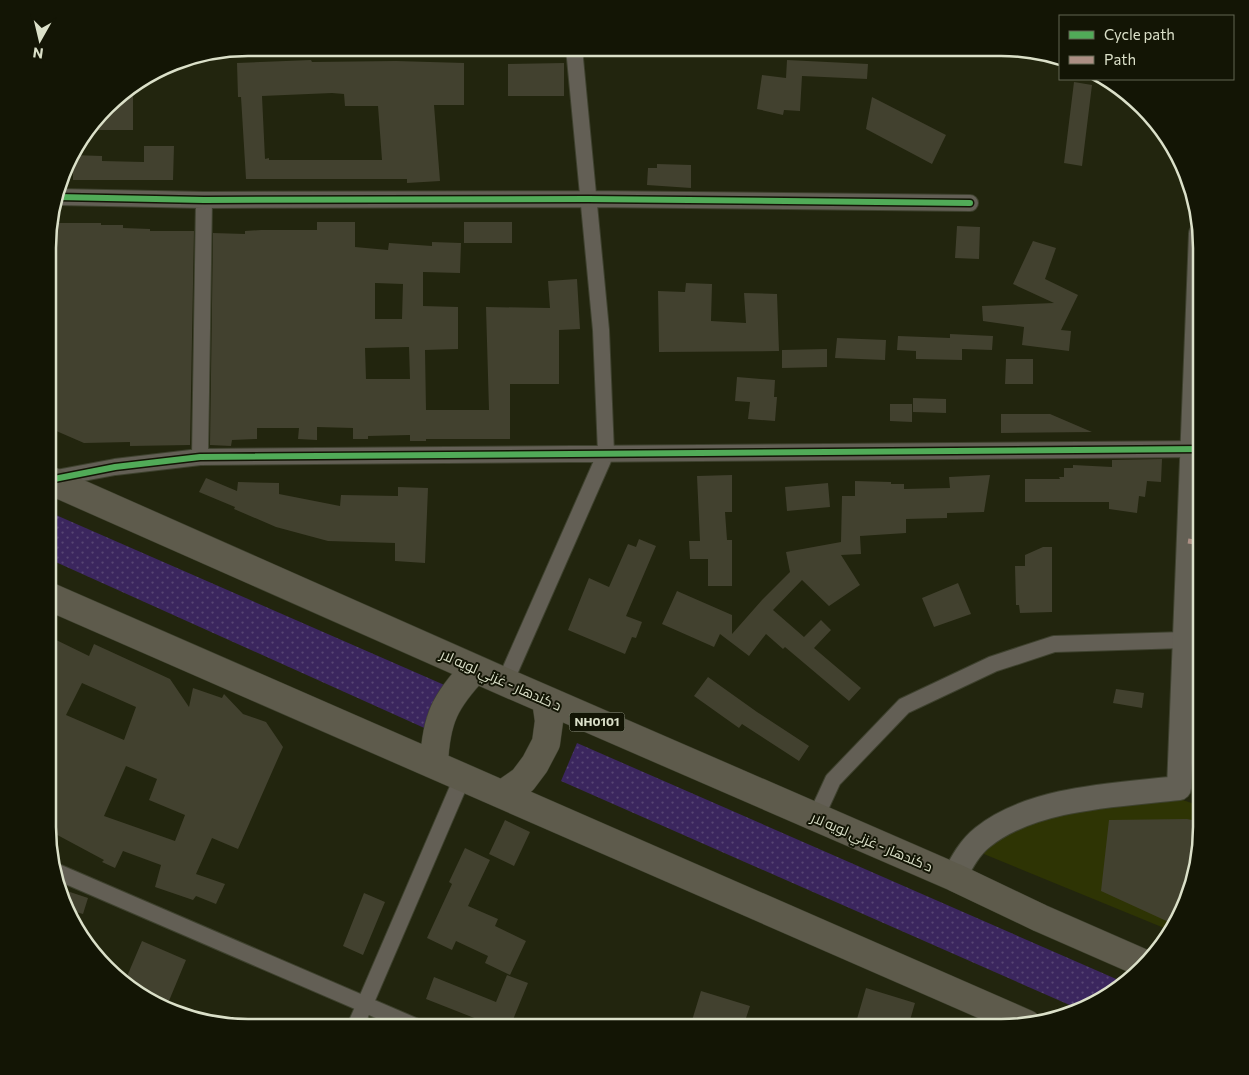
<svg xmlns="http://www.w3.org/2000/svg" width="1249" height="1075" font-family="Commissioner,Cairo,sans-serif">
  <defs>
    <pattern id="grass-dots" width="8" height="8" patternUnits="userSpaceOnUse" patternTransform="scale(1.25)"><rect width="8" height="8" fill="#3b265e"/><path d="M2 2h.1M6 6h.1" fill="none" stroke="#574574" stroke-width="1.8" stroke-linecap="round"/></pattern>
  </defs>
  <rect width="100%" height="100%" fill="#22250e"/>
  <path fill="#2e3404" d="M 1167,795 L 1201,806 L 1201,826 L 1186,904 L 1169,930 L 979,852 L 1004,832 L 1038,818 Z"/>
  <path fill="url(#grass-dots)" d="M 49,512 L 449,687 L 431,731 L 49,559 Z
    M 577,743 L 1075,961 L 1123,982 L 1081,1010 L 561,781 Z"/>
  <path fill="#42412f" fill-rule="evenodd" d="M 311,60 L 312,62 L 396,61 L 464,63 L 464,105 L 434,105 L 440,181 L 407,183 L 407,179 L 246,179 L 241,97 L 238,97 L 237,63 ZM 332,93 L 344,94 L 345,106 L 378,106 L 382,160 L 269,160 L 269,158 L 265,159 L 262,96 Z
    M 787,60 L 868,64 L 867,79 L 802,76 L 800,111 L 784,110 L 783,115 L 757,109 L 762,75 L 786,78 Z
    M 564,63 L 564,96 L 508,96 L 508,64 Z
    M 1074,82 L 1092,85 L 1082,166 L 1064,163 Z
    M 133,87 L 133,130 L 89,130 L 116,97 Z
    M 872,97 L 946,135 L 932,164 L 866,129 Z
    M 144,146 L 174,146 L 173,180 L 73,180 L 73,170 L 67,169 L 72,155 L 102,156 L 102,161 L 144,162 Z
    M 657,164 L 691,165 L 691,188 L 647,185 L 648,168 L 657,168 Z
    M 317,222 L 355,222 L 355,247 L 388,250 L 389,243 L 432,246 L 432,242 L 461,243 L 460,273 L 423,272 L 423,306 L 458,307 L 458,349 L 425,350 L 426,410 L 489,410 L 486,307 L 550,308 L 548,281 L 577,279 L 580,329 L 559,330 L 559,384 L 510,384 L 510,439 L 426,439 L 426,441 L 410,441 L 410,435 L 368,436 L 368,439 L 353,439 L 353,428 L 317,427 L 317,440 L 298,439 L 299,428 L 257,428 L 257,439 L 232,440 L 231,446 L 210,445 L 213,233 L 245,234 L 245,231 L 261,230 L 317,230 ZM 375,283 L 403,284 L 402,319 L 375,319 ZM 409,347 L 410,379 L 366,379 L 365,348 Z
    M 464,222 L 512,222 L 512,243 L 464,243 Z
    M 50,223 L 101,223 L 101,225 L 123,225 L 123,228 L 150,229 L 150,231 L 194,231 L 190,445 L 130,446 L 130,442 L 84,443 L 54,430 L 54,417 L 49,417 Z
    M 957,226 L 980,227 L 979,259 L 955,258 Z
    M 1033,241 L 1056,248 L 1045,279 L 1078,295 L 1061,330 L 1071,331 L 1069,351 L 1022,345 L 1024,327 L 983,321 L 982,306 L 1054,303 L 1013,284 Z
    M 686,283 L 712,284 L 711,321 L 746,323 L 744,293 L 777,294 L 779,351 L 659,352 L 658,291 L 685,292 Z
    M 950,334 L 993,336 L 992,350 L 962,349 L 962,360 L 916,359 L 916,351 L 897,350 L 898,336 L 950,338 Z
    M 837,338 L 886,340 L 885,360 L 835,358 Z
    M 827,349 L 827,367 L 782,368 L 782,350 Z
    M 1006,359 L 1033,359 L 1033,384 L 1005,384 Z
    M 737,377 L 775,380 L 774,397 L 777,397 L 775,421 L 748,419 L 750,402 L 735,401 Z
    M 913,398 L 946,399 L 946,413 L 913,412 Z
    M 890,404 L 912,404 L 912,422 L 890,421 Z
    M 1001,414 L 1050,414 L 1092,432 L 1001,433 Z
    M 1162,459 L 1161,482 L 1147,481 L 1145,497 L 1139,496 L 1137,513 L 1109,509 L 1109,502 L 1025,502 L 1025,479 L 1060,479 L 1059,477 L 1064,477 L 1064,468 L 1073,468 L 1073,465 L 1112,467 L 1112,460 Z
    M 732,475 L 732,512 L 725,512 L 727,540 L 732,540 L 732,586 L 708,586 L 708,559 L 690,559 L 689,541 L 700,541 L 697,476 Z
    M 990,475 L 984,512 L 947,513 L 947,518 L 906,519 L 906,533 L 860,536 L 861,554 L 841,555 L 860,585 L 829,606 L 802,580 L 773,610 L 804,637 L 821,620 L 831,630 L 814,648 L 861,688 L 849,701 L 785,647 L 783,649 L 766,634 L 749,656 L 720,634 L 714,647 L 662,624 L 677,591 L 732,615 L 732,634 L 762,600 L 790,572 L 786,552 L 841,542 L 842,496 L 855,496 L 855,481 L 891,482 L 891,484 L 904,484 L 904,489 L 950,488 L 949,477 Z
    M 206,478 L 237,491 L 238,482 L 279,483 L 279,494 L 340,506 L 341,495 L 398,496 L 398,487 L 428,488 L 425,563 L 395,561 L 395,543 L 328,541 L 276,527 L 234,509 L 235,507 L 199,492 Z
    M 828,483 L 830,507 L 787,511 L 785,487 Z
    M 639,539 L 656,546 L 626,616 L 642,622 L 636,638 L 632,637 L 625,654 L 568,630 L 589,578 L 609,587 L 628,544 L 636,547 Z
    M 1043,547 L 1052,547 L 1052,612 L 1020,613 L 1019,605 L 1016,605 L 1015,566 L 1025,566 L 1025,555 Z
    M 958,583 L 971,614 L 934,627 L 922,598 Z
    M 48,636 L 89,656 L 94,644 L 170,679 L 189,707 L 193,688 L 222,698 L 224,694 L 243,714 L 266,722 L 283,747 L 238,849 L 212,838 L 196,874 L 225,884 L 216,904 L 196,896 L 193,900 L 155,887 L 161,865 L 123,851 L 115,868 L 102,862 L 104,860 L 48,830 ZM 82,683 L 136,707 L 124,740 L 66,715 ZM 126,766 L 157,779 L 149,800 L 185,815 L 175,841 L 104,816 Z
    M 708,677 L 757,712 L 809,746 L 799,761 L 742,724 L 739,728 L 694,696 Z
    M 1116,689 L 1144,693 L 1142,708 L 1113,703 Z
    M 1187,819 L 1202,822 L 1202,826 L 1186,904 L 1173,924 L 1101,891 L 1109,820 Z
    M 505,820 L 530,832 L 514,866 L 489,854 Z
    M 465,848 L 490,860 L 468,906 L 498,919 L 495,926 L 526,941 L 510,975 L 485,963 L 488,956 L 456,941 L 452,950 L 427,938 L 452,884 L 449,882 Z
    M 67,891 L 88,898 L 83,914 L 66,909 L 63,904 Z
    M 364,893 L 385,902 L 363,955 L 343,946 Z
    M 142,941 L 186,960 L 166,1008 L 125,981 Z
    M 507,975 L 528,983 L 510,1027 L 486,1027 L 487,1023 L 426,999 L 434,977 L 496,1002 Z
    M 866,988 L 915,1003 L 908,1027 L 885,1027 L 857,1019 Z
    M 701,991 L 750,1006 L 743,1027 L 690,1027 Z"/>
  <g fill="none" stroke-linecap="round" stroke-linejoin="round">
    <g stroke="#3e412e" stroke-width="18">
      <path id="street" d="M 58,197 L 204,200 L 588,199 L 970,203
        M 200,457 L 204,200
        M 51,479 L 115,467 L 200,457 L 1201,449
        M 505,682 L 606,453 L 601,330 L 574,48
        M 816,817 L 833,780 L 904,706 L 993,664 L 1054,644 L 1184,640
        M 55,871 L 417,1027
        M 355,1027 L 463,776"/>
    </g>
    <g stroke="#3e412e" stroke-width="26">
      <path id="secondary" d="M 954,877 C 962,862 970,847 983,837 C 1033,797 1118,795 1179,788 L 1201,234"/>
    </g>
    <g stroke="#3e412e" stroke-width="29">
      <path id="highway" d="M 49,480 L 505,682 L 954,877 L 1040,918 L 1145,964
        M 48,596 L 1027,1024
        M 434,763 C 436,719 445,701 475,669
        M 503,794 L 523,780 L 535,764 L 546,743 L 549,721 L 546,700"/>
    </g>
    <use href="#street" stroke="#635f55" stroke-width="16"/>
    <use href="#secondary" stroke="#636055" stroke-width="24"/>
    <use href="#highway" stroke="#5e5b4c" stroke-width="28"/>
    <path stroke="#ac8f84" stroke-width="5" stroke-dasharray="10 5" stroke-linecap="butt" d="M 1188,541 L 1201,543"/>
    <g stroke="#131505" stroke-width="9">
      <path id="cycleway" d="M 58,197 L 204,200 L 588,199 L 970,203
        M 49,480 L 115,467 L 200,457 L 1201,449"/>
    </g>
    <use href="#cycleway" stroke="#51ab58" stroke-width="6"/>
  </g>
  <g text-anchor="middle" stroke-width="4" stroke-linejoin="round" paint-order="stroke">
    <rect fill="#131505" stroke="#9fa38e" stroke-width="1" x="569.5" y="712.5" width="55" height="19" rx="4"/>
    <g font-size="12" font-weight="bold" fill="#dbe0c9">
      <text x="597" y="726">NH0101</text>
    </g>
    <g font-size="14" fill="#dbe0c9" stroke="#131505">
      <text transform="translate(501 680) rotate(24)" y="5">د کندهار - غزني لويه لار</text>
      <text transform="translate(872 842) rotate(23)" y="5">د کندهار - غزني لويه لار</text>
    </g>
  </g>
  <path d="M0 0H1249V1075H0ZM248 56H1001A192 192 0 0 1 1193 248V827A192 192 0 0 1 1001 1019H248A192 192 0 0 1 56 827V248A192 192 0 0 1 248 56Z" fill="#131505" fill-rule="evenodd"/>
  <path fill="none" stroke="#dbe0c9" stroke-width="2.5" d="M248 56H1001A192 192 0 0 1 1193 248V827A192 192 0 0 1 1001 1019H248A192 192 0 0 1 56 827V248A192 192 0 0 1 248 56Z"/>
  <rect x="1059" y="15" width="175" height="65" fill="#131505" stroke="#636653"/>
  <rect x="1069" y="31" width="25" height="8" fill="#51ab58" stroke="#636653"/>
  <text x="1104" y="40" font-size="15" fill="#dbe0c9">Cycle path</text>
  <rect x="1069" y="56" width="25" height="8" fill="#ac8f84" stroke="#636653"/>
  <text x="1104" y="65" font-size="15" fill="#dbe0c9">Path</text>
  <g transform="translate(40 40) rotate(188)" stroke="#131505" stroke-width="4" paint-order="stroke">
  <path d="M0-4L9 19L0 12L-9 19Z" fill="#dbe0c9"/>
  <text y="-8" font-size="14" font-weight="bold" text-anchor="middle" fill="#dbe0c9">N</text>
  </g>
</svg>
